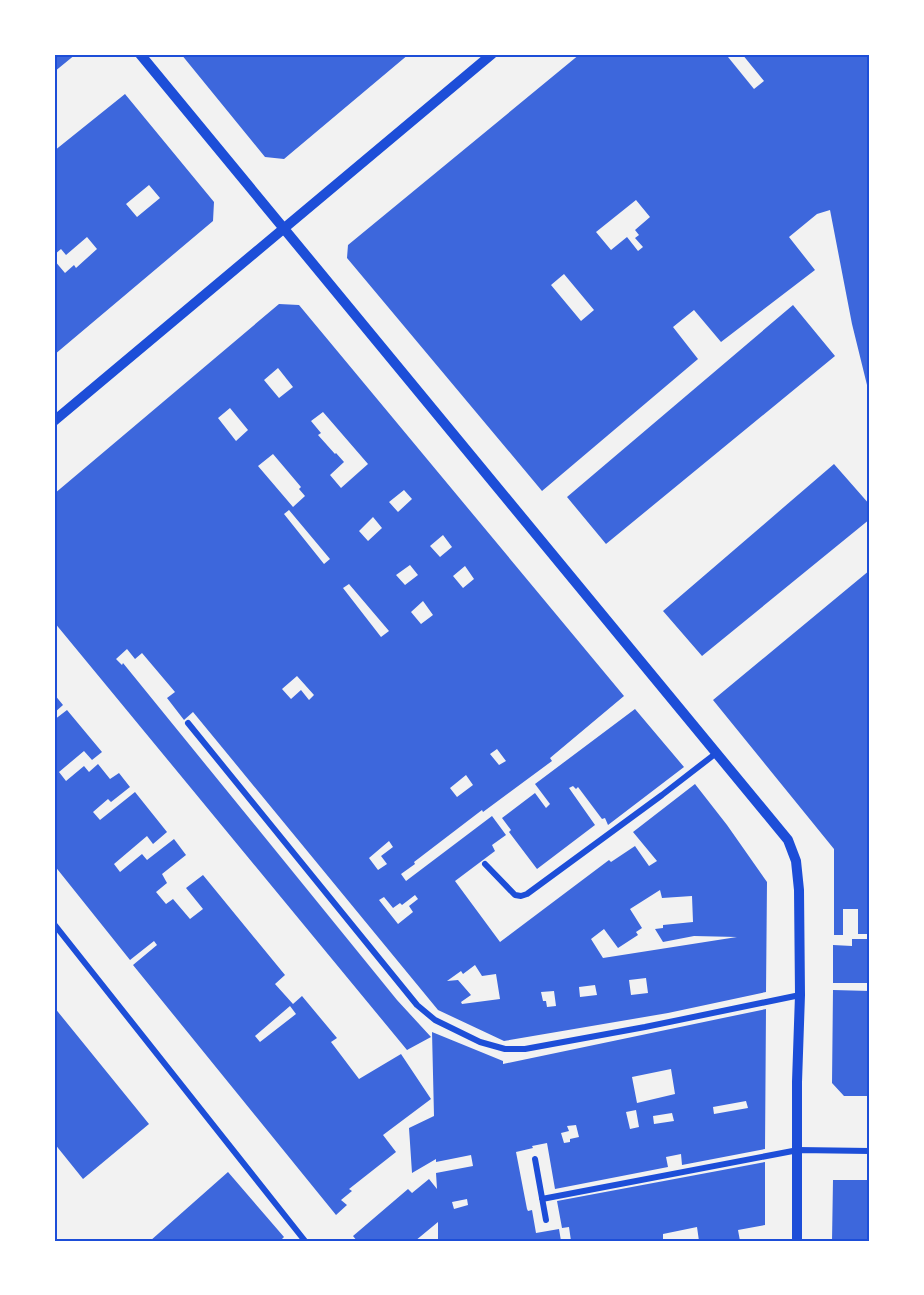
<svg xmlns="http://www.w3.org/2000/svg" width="924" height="1295" font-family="Manrope,sans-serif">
  <rect width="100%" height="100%" fill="#f2f2f2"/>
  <path fill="#3d67dc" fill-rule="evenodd" d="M 54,54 L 76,54 L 54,72 Z
    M 181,54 L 409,54 L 284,159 L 265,157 Z
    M 580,54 L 731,54 L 728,57 L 754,89 L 764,81 L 742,54 L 870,54 L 870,385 L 867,385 L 852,324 L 830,210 L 817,214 L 789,237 L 815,270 L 721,342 L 694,310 L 673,327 L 698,359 L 542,491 L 347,258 L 348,245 ZM 636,200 L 650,217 L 635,230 L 639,235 L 635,238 L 643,247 L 638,251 L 627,237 L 611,250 L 596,232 ZM 564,274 L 594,310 L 581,321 L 551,285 Z
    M 125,94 L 214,202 L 213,221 L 54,355 L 54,260 L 65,273 L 74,265 L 76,268 L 97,249 L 87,237 L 66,255 L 61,249 L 54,255 L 54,151 ZM 149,185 L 160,198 L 137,217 L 126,204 Z
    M 279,304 L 299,305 L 624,696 L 550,758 L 552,761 L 483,812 L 482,810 L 414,862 L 415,864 L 401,874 L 406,881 L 492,816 L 506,835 L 492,845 L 495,851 L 455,881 L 500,942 L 609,860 L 611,862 L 635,846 L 649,866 L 657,861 L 633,832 L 695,784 L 727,825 L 767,882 L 766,992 L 668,1013 L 504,1041 L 438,1010 L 193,712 L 184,720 L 167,698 L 175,692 L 142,653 L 135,659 L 127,649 L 116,659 L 122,665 L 123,663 L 397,1000 L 431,1037 L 407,1050 L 54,622 L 54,494 ZM 278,368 L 293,387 L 279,398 L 264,380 ZM 230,408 L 248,430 L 236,441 L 218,418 ZM 323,412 L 368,464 L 341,488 L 330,475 L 344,462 L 336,453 L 335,454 L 318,435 L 321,433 L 311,421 ZM 273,454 L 301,487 L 299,489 L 305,496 L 293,507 L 258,466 ZM 404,490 L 412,499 L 398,512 L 389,502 ZM 289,510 L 330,559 L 324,564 L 284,514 ZM 373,517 L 382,528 L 368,541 L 359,531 ZM 443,535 L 452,547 L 440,557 L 430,546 ZM 410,565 L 418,575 L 405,585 L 396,575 ZM 465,566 L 474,579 L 463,588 L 453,576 ZM 349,584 L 389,631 L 381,637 L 343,588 ZM 423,601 L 433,615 L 421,624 L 411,612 ZM 297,676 L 314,695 L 309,700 L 301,690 L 291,699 L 282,689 ZM 497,749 L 506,761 L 499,765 L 490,754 ZM 466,775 L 473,785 L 457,797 L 450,788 ZM 389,841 L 393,847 L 381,856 L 387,864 L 378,870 L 369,858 ZM 660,890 L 662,898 L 692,896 L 693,922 L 663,925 L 663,928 L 655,929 L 663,942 L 694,936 L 737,937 L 603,958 L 591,939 L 604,929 L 618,948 L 638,935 L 636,932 L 642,928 L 630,909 ZM 415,895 L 418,899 L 409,906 L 413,912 L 398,924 L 379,900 L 384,897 L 393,908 L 400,903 L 402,905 ZM 475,965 L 482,976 L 496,974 L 500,999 L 462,1004 L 461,1002 L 471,995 L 458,980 L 447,981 L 461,971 L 463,974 ZM 646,978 L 648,993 L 631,995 L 629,980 ZM 595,985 L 597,995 L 580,997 L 579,987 ZM 554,991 L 556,1006 L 547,1007 L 546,1001 L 543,1001 L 541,992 Z
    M 793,305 L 835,356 L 606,544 L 567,497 Z
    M 834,464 L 870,505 L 870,519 L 702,656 L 663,611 Z
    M 870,570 L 870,934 L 858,934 L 858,909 L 843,909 L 843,935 L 834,935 L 834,849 L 713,700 Z
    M 54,694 L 63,705 L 54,713 Z
    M 635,709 L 684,767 L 608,825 L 605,818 L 602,819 L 578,787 L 576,789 L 573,786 L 569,788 L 595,825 L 537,869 L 509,832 L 511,830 L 502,818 L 535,793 L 546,808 L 550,804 L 535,784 Z
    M 67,710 L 102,752 L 92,760 L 84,751 L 59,772 L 66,781 L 84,766 L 89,772 L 98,764 L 110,779 L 119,773 L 130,787 L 111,802 L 108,799 L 93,812 L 100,820 L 135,792 L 167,832 L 153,844 L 147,836 L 114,864 L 120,872 L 142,854 L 147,860 L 174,839 L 186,855 L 162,874 L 167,883 L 156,892 L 166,904 L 173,899 L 190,919 L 203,909 L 186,888 L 203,875 L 285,975 L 275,984 L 293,1004 L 302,996 L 337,1038 L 331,1042 L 359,1079 L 401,1054 L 431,1099 L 383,1135 L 396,1152 L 349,1189 L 352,1191 L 341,1200 L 347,1205 L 336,1215 L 133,965 L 157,945 L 154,941 L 130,960 L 54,865 L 54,720 ZM 290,1006 L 296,1014 L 260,1042 L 255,1036 Z
    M 852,939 L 870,939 L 870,983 L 833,983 L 833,945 L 852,946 Z
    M 833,990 L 870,991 L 870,1096 L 844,1096 L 832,1083 Z
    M 54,1007 L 149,1124 L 83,1179 L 54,1143 Z
    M 766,1009 L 765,1149 L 682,1165 L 681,1154 L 666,1157 L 668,1167 L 555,1189 L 547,1143 L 532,1146 L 533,1148 L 516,1152 L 527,1209 L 528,1211 L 532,1210 L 536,1233 L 559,1229 L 561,1241 L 438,1241 L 438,1222 L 415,1241 L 357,1241 L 353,1236 L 408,1189 L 412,1193 L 429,1179 L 437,1189 L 436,1173 L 473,1166 L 471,1155 L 436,1162 L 436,1159 L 412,1173 L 409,1128 L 434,1116 L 432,1032 L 503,1061 L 503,1064 ZM 671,1069 L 675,1094 L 637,1103 L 632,1077 ZM 746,1101 L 748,1108 L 714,1114 L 713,1107 ZM 636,1110 L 639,1127 L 630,1129 L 626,1112 ZM 672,1113 L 674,1121 L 654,1124 L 653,1116 ZM 576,1125 L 579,1137 L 570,1139 L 570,1142 L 564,1143 L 561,1133 L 569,1131 L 567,1126 ZM 467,1199 L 468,1205 L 454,1209 L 452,1202 Z
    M 765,1162 L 765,1225 L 738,1230 L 740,1241 L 699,1241 L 697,1227 L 663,1234 L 663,1241 L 571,1241 L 569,1227 L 562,1228 L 557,1201 Z
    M 228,1172 L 284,1237 L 280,1241 L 150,1241 Z
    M 833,1180 L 870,1180 L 870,1241 L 832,1241 Z"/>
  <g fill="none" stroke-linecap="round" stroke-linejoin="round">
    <path stroke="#1d4ed8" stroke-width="6" d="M 188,723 L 417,1005 L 435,1020 L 480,1042 L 505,1049 L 525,1049 L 645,1027 L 800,995
      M 485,864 L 515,895 L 521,896 L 527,894 L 662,795 L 715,754
      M 54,924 L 305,1241
      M 535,1159 L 546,1220
      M 542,1199 L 798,1150 L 870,1151"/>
    <path stroke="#1d4ed8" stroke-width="10" d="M 140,54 L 788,840 L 796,861 L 799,890 L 800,995 L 797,1082 L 797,1241
      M 54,421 L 492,54"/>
  </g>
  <rect width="924" height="1295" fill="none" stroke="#ffffff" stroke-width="111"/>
  <rect x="56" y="56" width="812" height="1184" fill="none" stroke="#1d4ed8" stroke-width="2"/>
</svg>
